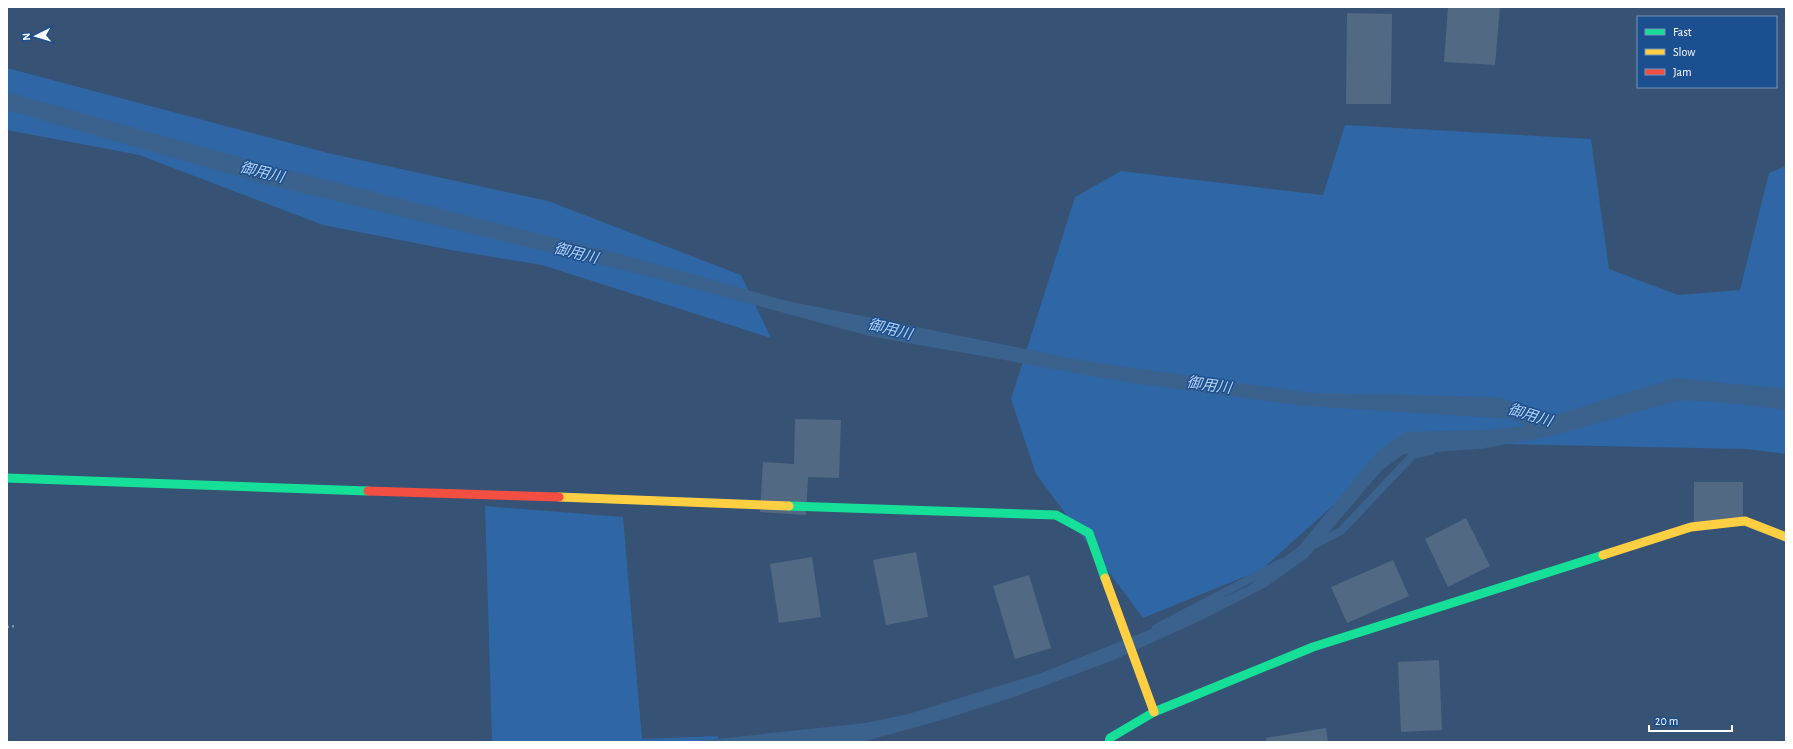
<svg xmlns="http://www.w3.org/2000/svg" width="1793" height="749" font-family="'Alegreya Sans','Noto Sans JP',sans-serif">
  <rect width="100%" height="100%" fill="#365274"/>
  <path fill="#2f66a5" d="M 7,68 L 328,153 L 548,201 L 741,275 L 771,338 L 542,265 L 451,250 L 323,225 L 139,155 L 7,130 Z
    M 1345,125 L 1591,139 L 1609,269 L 1678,295 L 1740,290 L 1769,173 L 1786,166 L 1786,454 L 1746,449 L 1404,442 L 1261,570 L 1143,618 L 1036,474 L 1011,399 L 1075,197 L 1121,171 L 1323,195 Z
    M 485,506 L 623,517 L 642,739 L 718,736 L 718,742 L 492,742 Z"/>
  <path fill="#3b618d" d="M 7,92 L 267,165 L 624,255 L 783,300 L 1084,361 L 1311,393 L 1498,397 L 1551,416 L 1676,378 L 1786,389 L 1786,410 L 1721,402 L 1680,400 L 1551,436 L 1480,449 L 1404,454 L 1382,470 L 1307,558 L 1266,587 L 1204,619 L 1114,660 L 1011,698 L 945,719 L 866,741 L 689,742 L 865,723 L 908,714 L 1041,673 L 1164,624 L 1248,586 L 1299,546 L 1379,450 L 1406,432 L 1484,430 L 1527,426 L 1512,419 L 1306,406 L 1127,382 L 869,336 L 640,274 L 261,183 L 7,110 Z"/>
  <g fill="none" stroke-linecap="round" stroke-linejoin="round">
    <path stroke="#3b618d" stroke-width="8" d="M 1312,546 L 1341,531 L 1413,455 L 1431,451
      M 1156,628 L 1282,562"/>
  </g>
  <path fill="#526984" d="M 1448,7 L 1500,7 L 1495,65 L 1444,62 Z
    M 1347,13 L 1392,14 L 1391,104 L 1346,104 Z
    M 795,419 L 841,420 L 839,478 L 808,477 L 806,515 L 760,512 L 763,462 L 794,464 Z
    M 1694,482 L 1743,482 L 1743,524 L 1694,524 Z
    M 1466,518 L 1490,566 L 1448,587 L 1425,539 Z
    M 916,552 L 928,617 L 886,625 L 873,560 Z
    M 812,557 L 821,617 L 779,623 L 770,564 Z
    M 1393,560 L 1409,596 L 1347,623 L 1331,587 Z
    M 1029,575 L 1051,648 L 1015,659 L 993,586 Z
    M 1439,660 L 1442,730 L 1401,732 L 1398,662 Z
    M 1326,728 L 1328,742 L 1267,742 L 1266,738 Z"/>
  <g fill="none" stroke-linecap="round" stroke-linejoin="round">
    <path stroke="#7d92a8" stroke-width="2.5" stroke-dasharray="2 3" stroke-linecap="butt" d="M 7,627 L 17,626"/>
    <path stroke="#16e098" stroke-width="9" d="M 7,478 L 368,491
      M 789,506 L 1056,515 L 1089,533 L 1105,578
      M 1109,742 L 1110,738 L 1154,712 L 1313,647 L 1603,555"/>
    <path stroke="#ffcf43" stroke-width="9" d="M 559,497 L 789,506
      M 1603,555 L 1691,527 L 1745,521 L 1786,537
      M 1105,578 L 1154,712"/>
    <path stroke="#f24e42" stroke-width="9" d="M 368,491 L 559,497"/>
  </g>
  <g text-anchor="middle" stroke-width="3" stroke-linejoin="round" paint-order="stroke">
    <g font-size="15" font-style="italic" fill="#b5d3f5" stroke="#1b4f8f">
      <text transform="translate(262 172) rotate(14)" y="5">御用川</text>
      <text transform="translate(576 253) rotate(14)" y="5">御用川</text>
      <text transform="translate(890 329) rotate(14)" y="5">御用川</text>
      <text transform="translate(1209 385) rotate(8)" y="5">御用川</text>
      <text transform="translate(1530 415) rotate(17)" y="5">御用川</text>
    </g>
  </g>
  <rect width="1793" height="749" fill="none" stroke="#ffffff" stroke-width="16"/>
  <rect x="1637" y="16" width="140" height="72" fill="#1b4f8f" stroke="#7695bc"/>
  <rect x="1645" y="29" width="20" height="6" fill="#16e098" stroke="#7695bc"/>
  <text x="1673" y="36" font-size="12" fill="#ffffff">Fast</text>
  <rect x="1645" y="49" width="20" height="6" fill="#ffcf43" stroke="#7695bc"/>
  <text x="1673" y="56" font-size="12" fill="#ffffff">Slow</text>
  <rect x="1645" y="69" width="20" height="6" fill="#f24e42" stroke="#7695bc"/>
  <text x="1673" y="76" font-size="12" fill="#ffffff">Jam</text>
  <g transform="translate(36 36) rotate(265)" stroke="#1b4f8f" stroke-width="3" paint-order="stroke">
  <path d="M0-3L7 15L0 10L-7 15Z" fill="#ffffff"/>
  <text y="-6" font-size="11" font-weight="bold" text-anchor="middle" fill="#ffffff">N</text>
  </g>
  <path d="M1649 725v6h83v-6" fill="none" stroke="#ffffff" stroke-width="2"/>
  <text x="1655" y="725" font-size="12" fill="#ffffff" stroke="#1b4f8f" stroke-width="3" paint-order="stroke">20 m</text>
</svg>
